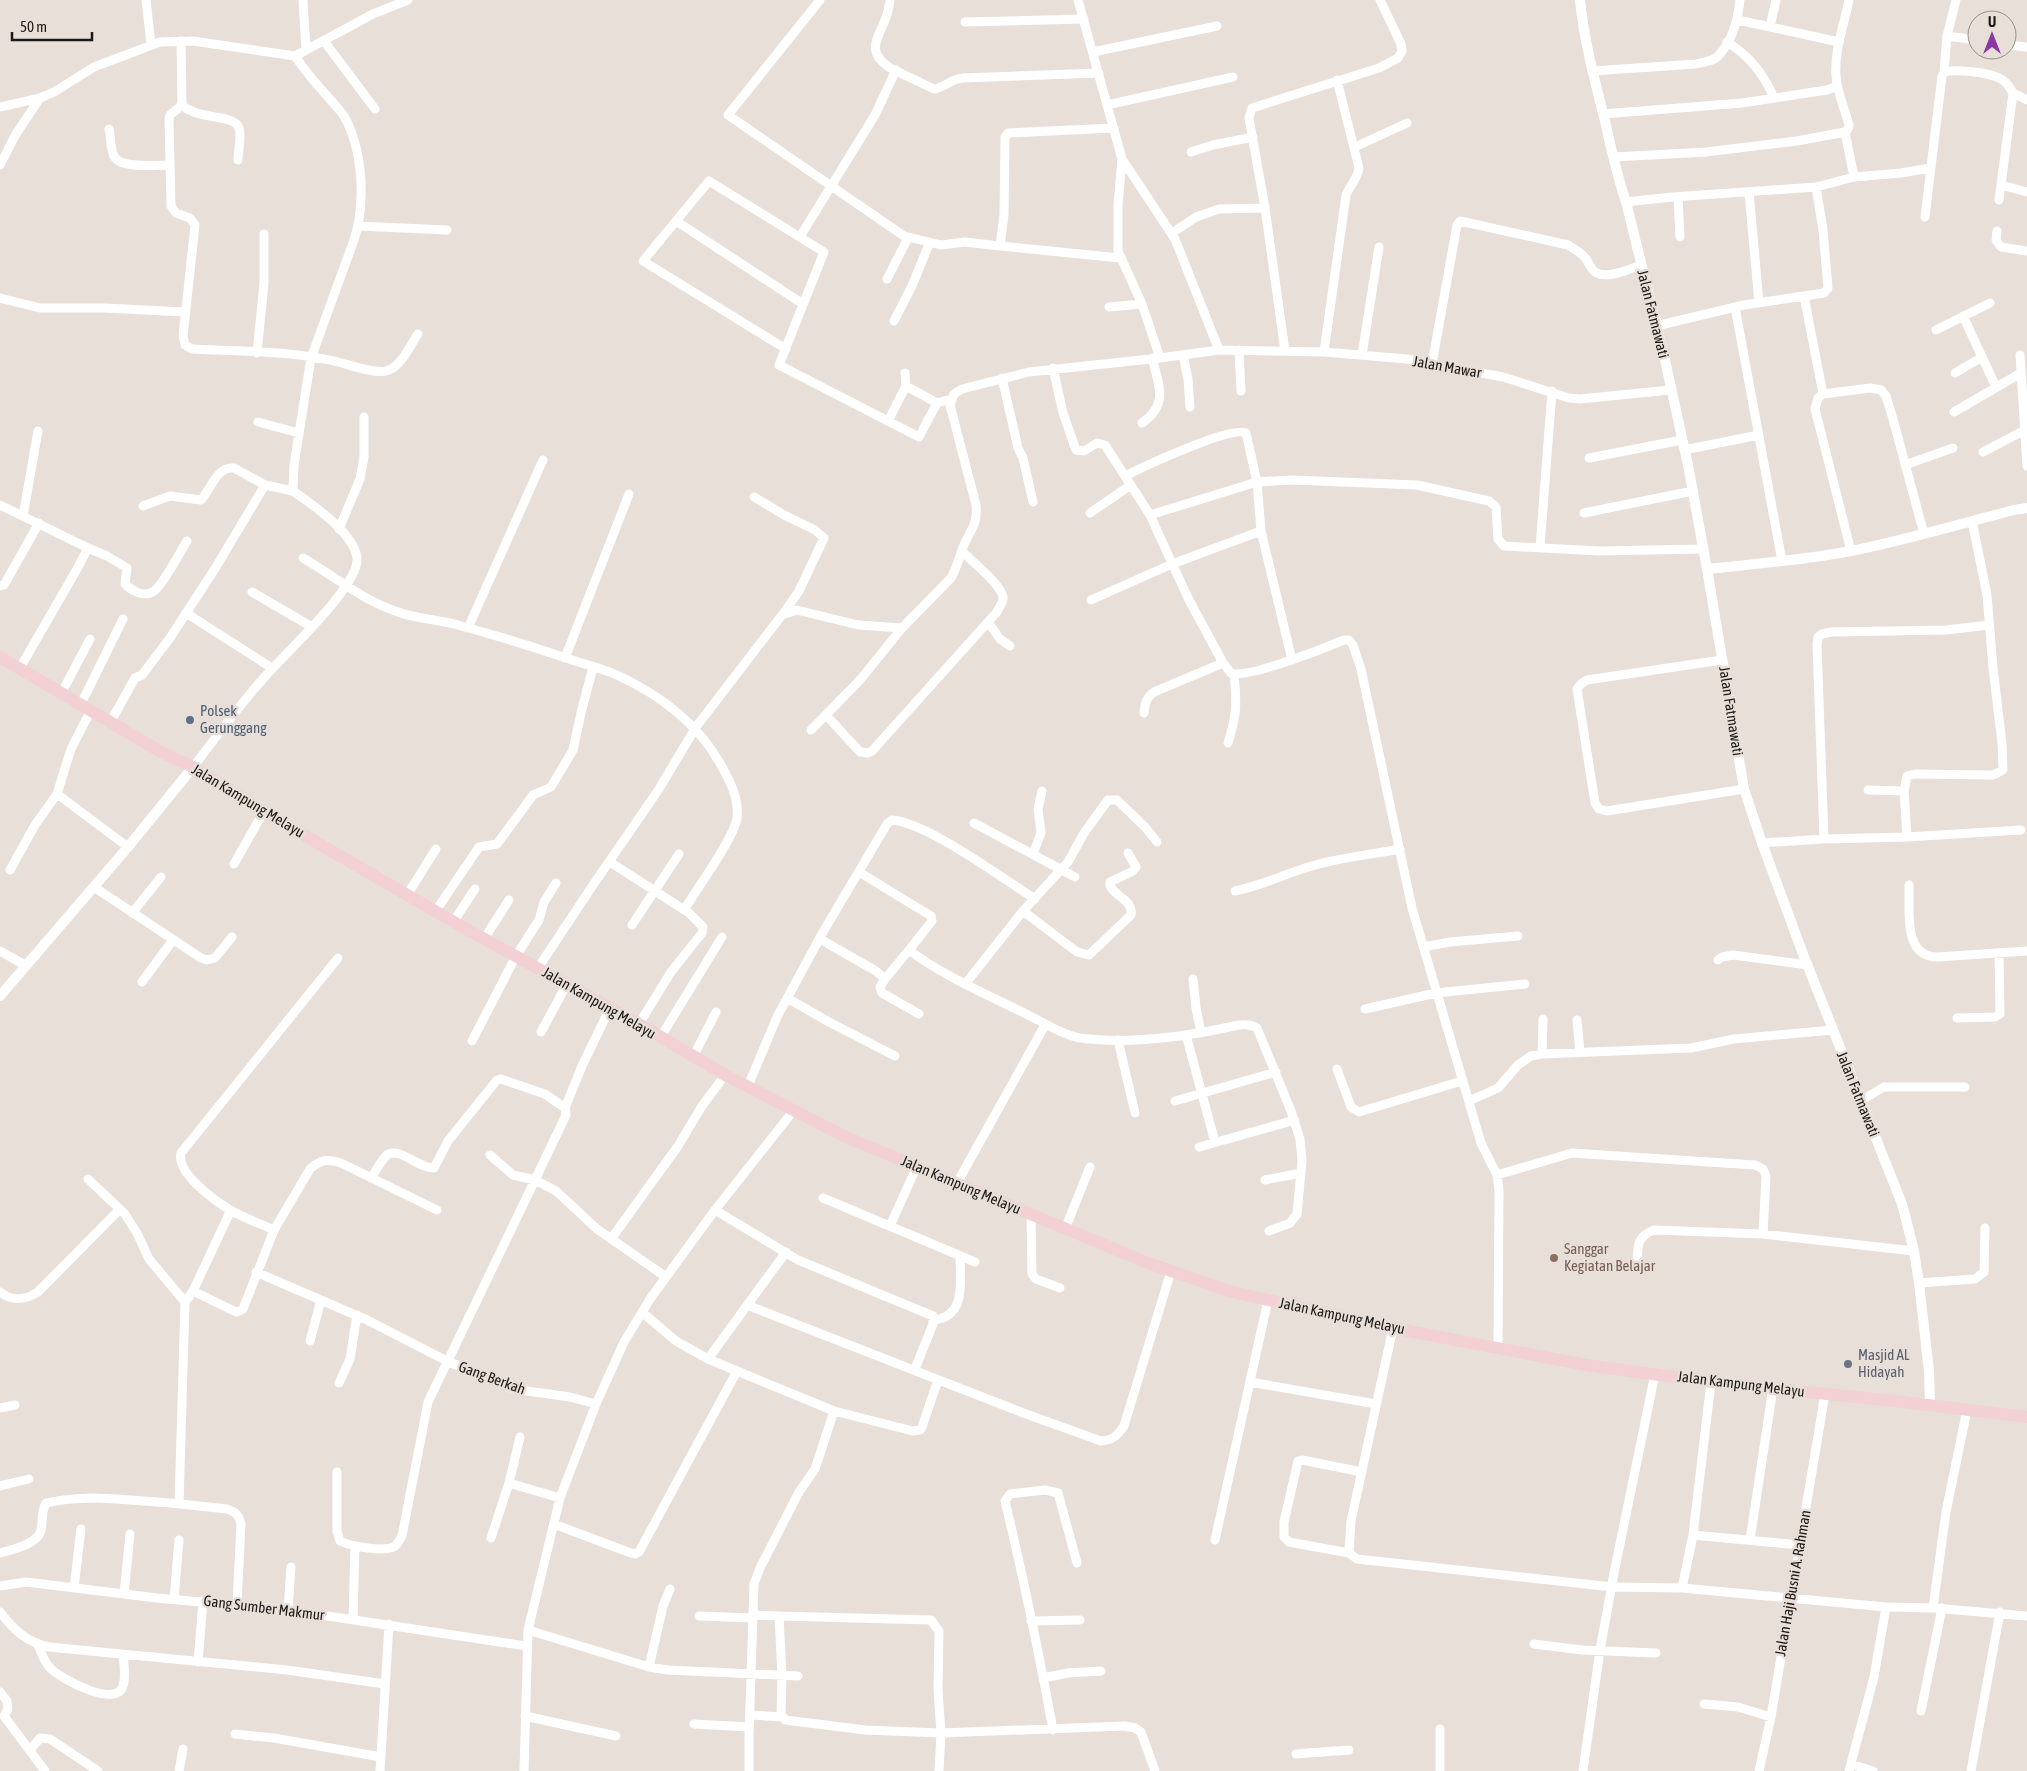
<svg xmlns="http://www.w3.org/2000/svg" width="2027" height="1771" font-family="'Asap Condensed',sans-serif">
  <rect width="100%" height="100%" fill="#e7dfd8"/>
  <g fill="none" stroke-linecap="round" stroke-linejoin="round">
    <path stroke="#fff" stroke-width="9" d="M 146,0 L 151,44
      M 303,0 L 306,49
      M 820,0 L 728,115 L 904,236 L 941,245 L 965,242 L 1000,246
      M 890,0 C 889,6 888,14 885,20 C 877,40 866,52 890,68 L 934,89 C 944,88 950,79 963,78 L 1099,73
      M 1078,0 L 1122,159 L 1118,205 L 1118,251 L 1142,304 L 1160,358 L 1219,350 L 1324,352 L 1407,359 L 1503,377 L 1569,398 L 1580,399 L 1670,390
      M 1738,20 L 1839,42
      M 965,22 L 1084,19
      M 1770,27 L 1776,0
      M 1947,36 L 1977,40
      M 181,41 L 182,105 L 170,115 L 169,119 L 171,206 L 176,213 L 190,218 L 195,225 L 183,336 L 185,345 L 192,349 C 239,351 293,351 338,362 C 350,365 375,374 386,371 C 401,368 410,345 418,334
      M 324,41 L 375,109
      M 1727,42 C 1750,56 1764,74 1774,98
      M 2007,45 L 2027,47
      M 1093,52 L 1217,26
      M 1592,71 L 1696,64 C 1703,62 1713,62 1718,56 C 1732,42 1738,19 1740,0
      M 1944,72 L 1947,36 L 1956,0
      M 2013,93 L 2027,100
      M 182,105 C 197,120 235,114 239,128 C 242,137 238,150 238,160
      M 1107,105 L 1233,77
      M 0,107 L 40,98 L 54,92 L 94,67 L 160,42 L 193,41 L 295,56
      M 1603,114 L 1742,103 L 1827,90 L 1837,86
      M 1114,128 L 1008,133 L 1005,137 L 1004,215 L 1000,246 L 1120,258
      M 109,129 C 111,137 110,148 114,156 C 120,169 156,165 169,165
      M 1845,132 L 1854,177
      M 1355,147 L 1407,123
      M 1191,152 L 1213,145 L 1253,137
      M 1614,157 L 1706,152 L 1797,141 L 1845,132 L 1848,129 L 1849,125 C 1845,109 1837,93 1836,76 C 1834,51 1844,25 1849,0
      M 1122,159 L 1175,239 L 1219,350
      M 0,165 L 16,134 L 40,98
      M 2001,185 L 2027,192
      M 1749,192 L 1759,303
      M 1678,197 L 1680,237
      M 1626,202 L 1672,197 L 1816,187 L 1854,177 L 1901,173 L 1930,168
      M 1925,217 L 1942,76 L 1944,72 C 1958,69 1996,72 2006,83 C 2009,86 2011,90 2013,93 L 1999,200
      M 676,221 L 803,304
      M 358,226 L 447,230
      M 1997,231 L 1996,240 L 2001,247 L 2027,251
      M 1172,233 L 1196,217 L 1219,209 L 1265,208
      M 801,235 L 875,115 L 896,70
      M 887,279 L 908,238
      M 1804,296 L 1823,394
      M 0,298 L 40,308 L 105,308 L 185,312
      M 1109,307 L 1142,304
      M 1735,307 L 1782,561
      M 1963,316 L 1996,387
      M 894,321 L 912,286 L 929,244
      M 1656,326 L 1744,305 L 1824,293 L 1828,288 L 1823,230 L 1816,187
      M 1936,330 L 1990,303
      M 786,349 L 643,261 L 709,181 L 824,252 L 779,365 L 919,437 L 937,403 L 951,399
      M 1239,350 L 1241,391
      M 1285,351 L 1265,208 L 1249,118 L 1252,108 L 1379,68 L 1398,58 L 1402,51 L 1401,44 L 1380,0
      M 1324,352 L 1346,195 C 1350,185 1358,178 1359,168 L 1337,80
      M 257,353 L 264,283 L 264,234
      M 1183,355 L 1188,379 L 1190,407
      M 1362,355 L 1379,247
      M 2020,355 L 2027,466
      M 1432,364 L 1457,225 L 1460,221 L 1568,245 C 1574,249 1582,253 1586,259 C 1589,263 1591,269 1595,272 C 1607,280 1629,269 1641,265
      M 1053,368 L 1063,413 L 1076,450 L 1084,451 L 1097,443 L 1105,445 L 1150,515 L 1188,598 L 1223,663 L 1231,673 C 1247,679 1325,648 1344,640 L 1349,640 L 1353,645 L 1361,669 L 1412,908 L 1481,1143 L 1497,1175 L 1499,1190 L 1498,1348
      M 905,373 L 906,386 L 937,403
      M 1955,373 L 1982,357
      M 1002,378 L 1018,448 L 1023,458 L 1033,502
      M 1954,412 L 2021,373
      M 888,421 L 906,386
      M 258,422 L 299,433
      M 1142,423 C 1169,404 1159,386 1152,358
      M 1684,450 L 1759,435
      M 1983,452 L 2025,430
      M 1589,458 L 1682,440
      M 1905,465 L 1953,448
      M 1125,476 C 1143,467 1232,425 1246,433 L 1257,482 L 1150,515
      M 754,497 L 784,515 L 815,530 L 824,538 L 799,591 L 783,614
      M 0,505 L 88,548 L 77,569 L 20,668
      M 143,506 L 170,496 L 201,500 C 211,489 217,466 234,468 L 265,485 L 293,491
      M 1090,513 L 1131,485
      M 1584,513 L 1693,491
      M 23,516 L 38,431
      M 339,529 L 360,479 L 364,457 L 364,417
      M 1540,547 L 1552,391
      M 88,548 L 107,556 L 127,568 L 125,584 C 132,591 145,598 154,591 C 163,585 180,552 187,541
      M 1851,551 L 1815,409 L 1818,398 L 1823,394 L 1870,388 L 1881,390 L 1886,396 L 1893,419 L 1924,534
      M 303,558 C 334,576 361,599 395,611 C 415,619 437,619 458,625 C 494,635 531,646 566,658 C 583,664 601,668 617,675 C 660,695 698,723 721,765 C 730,781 739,798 737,818 C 734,838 696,890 684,910
      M 0,586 L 4,585 L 39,523
      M 252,592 L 312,627
      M 1091,600 L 1172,564 L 1261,531
      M 186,613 L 272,668
      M 988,622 L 1000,639 L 1010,646
      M 468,628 L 543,460
      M 565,658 L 629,494
      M 1292,660 L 1261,531 L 1257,482 L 1291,480 L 1417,485 L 1489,501 L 1496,507 L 1498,539 L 1504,546 L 1599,551 L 1703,549
      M 1722,660 L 1587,680 L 1581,684 L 1577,689 L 1595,803 L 1599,809 L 1607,811 L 1744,789
      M 62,692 L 90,639
      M 81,704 L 123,619
      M 1144,713 C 1145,703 1146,698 1154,692 L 1223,663
      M 826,715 L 860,752 L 868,753 L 872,751 L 997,612 C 999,607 1004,602 1003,597 C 1000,583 972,562 962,551
      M 111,721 L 135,678 L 142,675 L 170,638 L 216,567 L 265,485
      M 811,730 L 860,680 L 902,628 L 951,578 C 957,568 959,557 964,545 C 971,528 978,525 976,505 L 950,405 L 954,394 L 962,389 L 1029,372 L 1160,358
      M 1228,743 C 1237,714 1237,704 1234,674
      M 193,767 C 219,734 243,699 272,669 C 290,649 360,584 357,558 C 354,533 313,505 293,491 L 294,465 L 311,358 L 354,240 C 366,203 363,150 344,116 C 340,110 334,104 329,98 C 317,85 305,71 295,56 L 373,14 L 408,0
      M 1868,790 L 1904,791
      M 57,794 L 128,847
      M 974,823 L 1075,877
      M 1907,837 L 2021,830
      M 1824,839 L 1817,645 L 1818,637 L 1822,634 L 1831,632 L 1946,630 L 1989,625
      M 1762,843 L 1824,839 L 1907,837 L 1904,791 L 1907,776 L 1915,774 L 1993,775 L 2003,770 L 2002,743 L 1993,668 L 1987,595 L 1972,521
      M 1033,854 L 1041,833 L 1038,809 L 1042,791
      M 610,862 L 689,913 L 703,927 L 702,933 L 671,972 L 639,1024
      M 234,864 L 264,811
      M 10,870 L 35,825 L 57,794 L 71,749 L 91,710
      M 859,872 L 931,916 L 932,921 L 909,950 C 946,978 991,996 1032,1017 C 1050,1026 1068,1038 1088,1039 C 1129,1043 1180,1037 1220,1029 C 1232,1027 1246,1021 1257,1028 L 1291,1111 L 1300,1139 L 1302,1161 L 1297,1214 L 1290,1223 L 1269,1231
      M 1909,885 C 1910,911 1902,957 1938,957 L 2027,951
      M 94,887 L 201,958 L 207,960 L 215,958 L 232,937
      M 1235,891 C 1262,886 1286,873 1312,866 C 1341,857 1370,855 1400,849
      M 407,895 L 436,849
      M 1023,911 L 1077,952 L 1089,955 L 1131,915 C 1133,900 1116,897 1110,886 L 1110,882 L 1133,871 L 1136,867 L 1128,853
      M 435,912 L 479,847 L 497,844 L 533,795 L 551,787 L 573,750 L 581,713 L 593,667
      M 132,913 L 161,877
      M 453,922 L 475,889
      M 632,925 L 679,854
      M 484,939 L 509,900
      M 820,939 L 876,971 L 885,979 L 880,987 L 882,993 L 919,1014
      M 1423,947 L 1450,942 L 1518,936
      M 0,951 L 25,965
      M 1718,960 L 1722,957 L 1733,955 L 1808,965
      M 538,968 L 591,888 L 659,789 L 696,727 L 782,615 L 797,610 L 858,625 L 902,628
      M 885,979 L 909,950
      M 1193,979 L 1196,1008 L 1201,1033
      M 142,982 L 173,940
      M 966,983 L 1023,911 L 1068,862 L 1084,833 L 1108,800 L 1117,800 L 1145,827 L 1157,842
      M 787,998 L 829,1022 L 895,1056
      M 1365,1009 L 1436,993 L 1525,984
      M 1957,1018 L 1995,1017 L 2000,1014 L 1999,953
      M 1577,1020 L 1580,1052
      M 541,1032 L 567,984
      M 1186,1035 L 1215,1142
      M 660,1038 L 722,937
      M 1118,1040 L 1135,1113
      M 472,1041 L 516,956 L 539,920 L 544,902 L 556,883
      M 1542,1054 L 1543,1019
      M 693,1057 L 716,1012
      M 1337,1069 L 1351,1107 L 1359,1112 L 1462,1081
      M 748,1086 L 777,1017 L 823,932 L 887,824 L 892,820 C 928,823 1002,878 1035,899
      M 1862,1100 L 1884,1087 L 1965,1087
      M 1175,1101 L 1276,1072
      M 1469,1101 L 1498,1088 L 1518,1065 L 1531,1056 L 1542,1054 L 1691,1048 L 1734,1039 L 1833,1030
      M 565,1108 L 582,1066 L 610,1008
      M 1199,1147 L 1295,1120
      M 1497,1175 L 1572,1153 L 1755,1165 L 1763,1169 L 1766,1176 L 1763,1234
      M 371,1178 C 376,1171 381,1160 387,1155 C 398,1146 420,1169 434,1168 L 448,1141 L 497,1080 L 501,1079 L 545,1094 L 565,1108 L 566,1115 L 535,1180 L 513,1175 L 490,1155
      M 88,1179 L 125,1214 L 138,1235 L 149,1259 L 185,1302
      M 1265,1180 L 1301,1173
      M 957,1183 L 1045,1025
      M 823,1198 L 975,1262
      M 715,1210 L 798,1260 L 933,1316 L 933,1324 L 915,1369
      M 1031,1215 L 1032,1274 L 1036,1279 L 1060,1288
      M 890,1226 L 917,1166
      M 1065,1229 L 1090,1167
      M 274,1230 C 259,1223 244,1218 230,1210 C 214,1200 176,1173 181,1153 L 338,958
      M 611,1239 L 678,1146 L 702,1106 L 725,1075
      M 1637,1266 C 1638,1249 1635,1237 1654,1230 L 1763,1234 L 1914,1251
      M 256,1272 L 367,1320 L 447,1361 L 513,1389 L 570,1397 L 596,1404
      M 1919,1283 L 1975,1279 L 1984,1272 L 1985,1228
      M 193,1291 L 234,1311 L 237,1312 L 243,1309 L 274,1230 L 310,1169 C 321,1159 328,1159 341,1163 L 437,1210
      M 0,1292 C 13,1302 25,1300 38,1292 L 120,1209
      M 747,1305 L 1026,1414 L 1101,1441 C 1113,1440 1117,1436 1124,1426 L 1171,1271
      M 642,1312 L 676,1341 L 708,1359 L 834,1411 L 913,1431 L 920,1430 L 922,1427 L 938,1380
      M 934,1320 C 967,1316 960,1281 960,1256
      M 310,1341 L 321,1300
      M 708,1359 L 786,1252
      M 1250,1382 L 1376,1404
      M 1711,1382 L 1693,1535 L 1800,1545
      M 339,1383 L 350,1359 L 357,1315
      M 0,1408 L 15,1405
      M 337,1472 L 337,1531 L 340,1541 C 350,1546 385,1553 395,1546 C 398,1544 400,1539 402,1536 L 428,1402 L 535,1180 L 556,1191 L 597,1229 L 666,1277
      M 1362,1472 L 1302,1460 L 1298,1461 L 1284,1522 L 1284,1537 L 1289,1542 L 1349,1553 L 1357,1559 L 1612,1587 L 1682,1588 L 1693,1535
      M 509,1483 L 560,1498
      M 0,1486 L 29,1479
      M 179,1503 L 185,1302 L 193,1291 L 231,1210
      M 554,1524 L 628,1552 L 635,1554 L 639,1552 L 737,1371
      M 491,1538 L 509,1483 L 520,1437
      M 1215,1540 L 1268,1300
      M 1750,1540 L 1773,1388
      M 0,1553 C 12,1550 38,1544 41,1530 C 43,1521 41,1511 46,1503 C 75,1496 102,1498 131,1500 C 163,1502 195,1505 227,1509 C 236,1512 239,1515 241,1524 L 237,1605
      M 1349,1553 L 1351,1521 L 1393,1328
      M 0,1586 L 26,1582 L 157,1598 L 288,1610 L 526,1646
      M 74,1588 L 81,1529
      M 1682,1588 L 1886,1607 L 1933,1608 L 2027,1616
      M 124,1594 L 130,1534
      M 174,1599 L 179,1540
      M 1933,1608 L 1946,1512 L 1967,1410
      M 288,1610 L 291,1567
      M 0,1612 C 14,1630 26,1642 49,1647 L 287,1670 L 385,1684
      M 753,1615 L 779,1616 L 782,1676 L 781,1714 L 785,1720 L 865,1730 L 941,1733 L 1125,1726 L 1135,1728 L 1141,1732 L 1155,1771
      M 699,1616 L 753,1618
      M 779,1616 L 931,1620 L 939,1631 L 938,1690 L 941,1733 L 939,1771
      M 353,1620 L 355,1546
      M 1031,1621 L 1080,1620
      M 528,1630 L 649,1667 L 668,1670 L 798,1676
      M 1534,1644 L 1582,1650 L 1656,1653
      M 38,1645 C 42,1654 44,1662 51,1669 C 62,1679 116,1709 123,1686 C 126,1677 124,1664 123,1655
      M 198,1662 L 203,1601
      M 649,1667 L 663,1606 L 670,1589
      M 1043,1678 L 1068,1673 L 1101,1671
      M 0,1692 L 7,1701 L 8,1709 L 4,1716 L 45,1771
      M 1704,1704 L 1738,1707 L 1771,1717
      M 1921,1711 L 1942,1608
      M 750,1715 L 783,1717
      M 525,1716 L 616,1736
      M 694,1724 L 749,1727
      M 1440,1729 L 1440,1771
      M 1053,1730 C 1039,1653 1023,1576 1005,1501 L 1010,1494 L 1045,1490 L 1058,1493 L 1077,1563
      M 235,1734 L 274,1738 L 381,1757
      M 30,1750 L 40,1738 L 50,1739 L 98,1771
      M 1296,1754 L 1349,1750
      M 1851,1764 L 1873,1771
      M 179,1771 L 183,1749
      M 380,1771 L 389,1624
      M 524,1771 L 528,1630 L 560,1498 L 596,1404 L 624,1342 L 650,1299 L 715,1210 L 794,1110
      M 749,1771 L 749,1735 L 754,1584 L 760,1568 L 799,1492 L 815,1469 L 834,1411
      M 1583,1771 L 1600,1650 L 1614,1573 L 1655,1374
      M 1759,1771 L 1771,1717 L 1825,1394
      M 1849,1771 L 1874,1677 L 1886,1607
      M 1971,1771 L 2000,1612"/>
    <path stroke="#fff" stroke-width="10" d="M 1580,0 C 1584,41 1595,81 1605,121 C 1611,148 1617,176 1626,202 L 1665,360 L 1688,465 L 1707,569 L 1744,789 L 1762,843 L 1803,954 L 1902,1204 L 1914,1251 L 1919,1283 L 1929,1371 L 1930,1405
      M 1707,569 C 1755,564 1804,560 1851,551 C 1906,540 1960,524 2014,510 L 2027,508
      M 0,996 L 128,847 L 193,767"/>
    <path stroke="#f2d0d4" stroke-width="12" d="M 0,657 L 161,752 L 193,767 L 278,820 L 459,925 L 639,1024 L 725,1075 L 846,1137 L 1148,1263 L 1232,1292 L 1393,1328 L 1586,1365 L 1711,1382 L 1895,1401 L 2027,1417"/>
  </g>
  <circle fill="#5c6f8a" stroke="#e7dfd8" stroke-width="2" cx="190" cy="720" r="5"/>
  <circle fill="#8d6e63" stroke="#e7dfd8" stroke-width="2" cx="1554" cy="1258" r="5"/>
  <circle fill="#6b7280" stroke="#e7dfd8" stroke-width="2" cx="1848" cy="1364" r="5"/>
  <g text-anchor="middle" stroke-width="5" stroke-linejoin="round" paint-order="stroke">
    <g font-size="15" fill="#1c1916" stroke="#e7dfd8">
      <text transform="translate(1653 314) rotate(76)" y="5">Jalan Fatmawati</text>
      <text transform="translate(1447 367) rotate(10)" y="5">Jalan Mawar</text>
      <text transform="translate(1731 711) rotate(81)" y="5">Jalan Fatmawati</text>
      <text transform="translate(248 801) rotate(31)" y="5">Jalan Kampung Melayu</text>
      <text transform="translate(599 1003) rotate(30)" y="5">Jalan Kampung Melayu</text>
      <text transform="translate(1858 1094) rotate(68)" y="5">Jalan Fatmawati</text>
      <text transform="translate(961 1185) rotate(23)" y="5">Jalan Kampung Melayu</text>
      <text transform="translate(1342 1316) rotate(12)" y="5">Jalan Kampung Melayu</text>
      <text transform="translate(492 1378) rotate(20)" y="5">Gang Berkah</text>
      <text transform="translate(1741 1384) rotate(7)" y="5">Jalan Kampung Melayu</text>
      <text transform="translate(1793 1583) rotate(-80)" y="5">Jalan Haji Busni A. Rahman</text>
      <text transform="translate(264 1608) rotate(7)" y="5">Gang Sumber Makmur</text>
    </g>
    <g font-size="15" fill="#4e5e75" stroke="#e7dfd8" text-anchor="start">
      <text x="200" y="716">Polsek<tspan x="200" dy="17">Gerunggang</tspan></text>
    </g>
    <g font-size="15" fill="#785e54" stroke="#e7dfd8" text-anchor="start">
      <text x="1564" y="1254">Sanggar<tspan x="1564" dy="17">Kegiatan Belajar</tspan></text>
    </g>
    <g font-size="15" fill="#5b616d" stroke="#e7dfd8" text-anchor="start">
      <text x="1858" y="1360">Masjid AL<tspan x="1858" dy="17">Hidayah</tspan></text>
    </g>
  </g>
  <g transform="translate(1992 35)"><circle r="24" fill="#e7dfd8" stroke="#96908a"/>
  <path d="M0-4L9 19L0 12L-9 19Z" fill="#8d37a4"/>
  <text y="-8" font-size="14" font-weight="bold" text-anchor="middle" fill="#1c1916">U</text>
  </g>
  <path d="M12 32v8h80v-8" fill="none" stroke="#1c1916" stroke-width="2.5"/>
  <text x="20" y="32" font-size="15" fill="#1c1916" stroke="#e7dfd8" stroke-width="4" paint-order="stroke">50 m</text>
</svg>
